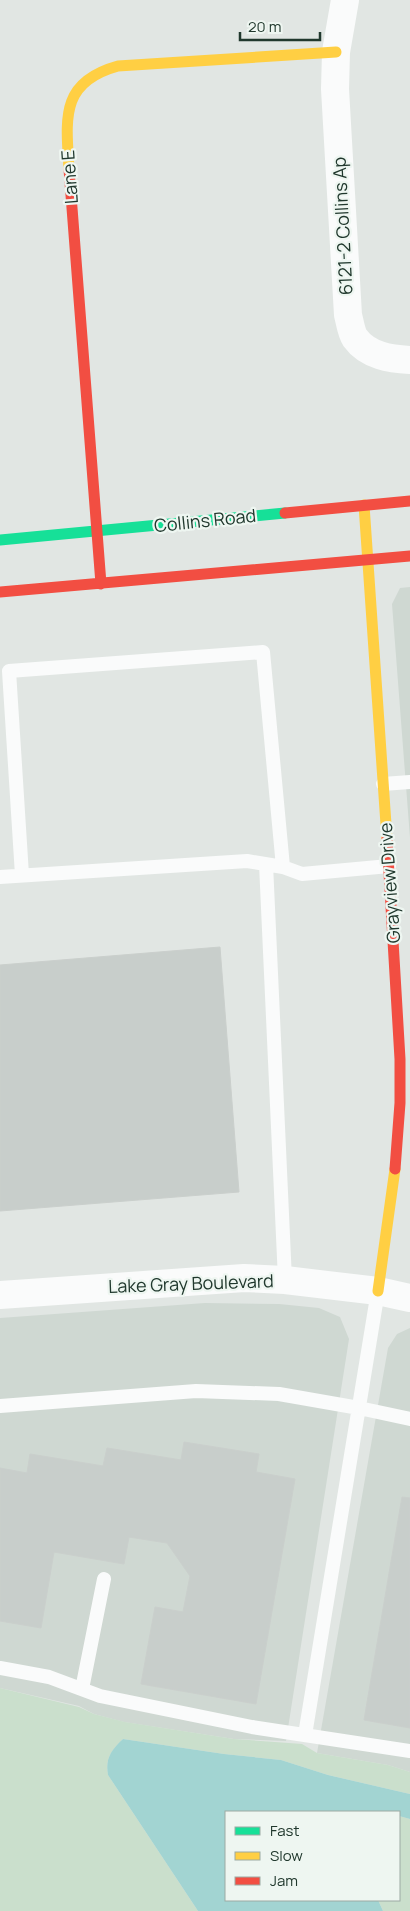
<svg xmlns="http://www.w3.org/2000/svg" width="410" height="1911" font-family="Manrope,sans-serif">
  <rect width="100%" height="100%" fill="#e1e6e3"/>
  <path fill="#cfd8d2" d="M 410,587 L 410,838 L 392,604 L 400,588 Z
    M 205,1303 L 279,1304 L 319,1308 L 340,1317 L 349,1339 L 286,1741 L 234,1739 L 124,1722 L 94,1714 L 79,1706 L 0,1688 L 0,1318 Z
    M 410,1328 L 410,1772 L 388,1765 L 317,1753 L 388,1348 L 397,1334 Z"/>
  <path fill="#cadfcc" d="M 0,1688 L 79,1707 L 94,1714 L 125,1722 L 234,1739 L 302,1744 L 317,1753 L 388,1765 L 410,1772 L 410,1794 L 328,1775 L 281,1760 L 224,1754 L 123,1739 C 111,1751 105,1758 108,1775 L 198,1911 L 0,1911 Z
    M 399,1816 L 410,1819 L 410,1911 L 383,1911 L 378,1900 L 399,1900 Z"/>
  <path fill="#a2d4d2" d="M 123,1739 L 224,1754 L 281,1760 L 328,1775 L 410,1794 L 410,1819 L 399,1816 L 399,1812 L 226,1812 L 226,1900 L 378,1900 L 383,1911 L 198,1911 L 108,1775 C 105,1759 111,1750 123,1739 Z"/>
  <path fill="#c8cecb" stroke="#cacfcc" d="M 220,947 L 239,1192 L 0,1211 L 0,965 Z
    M 184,1442 L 259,1454 L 256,1472 L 295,1479 L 256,1704 L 141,1684 L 155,1607 L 183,1612 L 190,1576 L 167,1543 L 129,1537 L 124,1564 L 54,1552 L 41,1628 L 0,1621 L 0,1468 L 27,1473 L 30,1454 L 103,1466 L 107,1448 L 181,1460 Z
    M 402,1497 L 410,1498 L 410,1728 L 364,1720 Z"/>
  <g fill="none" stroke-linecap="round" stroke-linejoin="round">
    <path stroke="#fafbfb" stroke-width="14" d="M 383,784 L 410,782
      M 266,864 L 285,1280
      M 22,875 L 9,671 L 263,652 L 283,867
      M 0,877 L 247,861 L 283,867 L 302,874 L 389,866
      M 0,1406 L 196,1391 L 279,1394 L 359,1408 L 410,1419
      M 0,1668 L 49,1677 L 100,1696 L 252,1727 L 410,1751
      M 82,1689 L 104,1579
      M 305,1735 L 378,1291"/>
    <path stroke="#fafbfb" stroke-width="28" d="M 345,0 L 336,52 L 335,89 L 348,315 C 350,322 351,332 355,338 C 368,356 391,359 410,360
      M 0,1295 L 244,1278 L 285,1280 L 378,1291 L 410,1298"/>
    <path stroke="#16e098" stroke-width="11" d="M 0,540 L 285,513"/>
    <path stroke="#ffcf43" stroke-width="11" d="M 69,169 C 66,118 60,82 118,66 L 336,52
      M 364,505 L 387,839
      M 378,1291 L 395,1169"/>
    <path stroke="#f24e42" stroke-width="11" d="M 69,169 L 101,584
      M 285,513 L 410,501
      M 0,592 L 410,556
      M 387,839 L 400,1059 L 400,1103 L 395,1169"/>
  </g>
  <g text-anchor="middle" stroke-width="4.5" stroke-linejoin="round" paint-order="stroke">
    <g font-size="18" fill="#20382d" stroke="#eef6f1">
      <text transform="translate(70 177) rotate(-94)" y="6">Lane E</text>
      <text transform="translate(343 226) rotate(-93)" y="6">6121-2 Collins Ap</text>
      <text transform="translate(205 521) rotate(-6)" y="6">Collins Road</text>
      <text transform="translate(390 883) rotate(-94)" y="6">Grayview Drive</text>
      <text transform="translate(191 1284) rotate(-2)" y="6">Lake Gray Boulevard</text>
    </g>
  </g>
  <rect x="225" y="1811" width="175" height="90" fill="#eef6f1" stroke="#9caaa3"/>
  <rect x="235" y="1827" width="25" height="8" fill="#16e098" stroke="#9caaa3"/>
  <text x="270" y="1836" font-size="15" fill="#20382d">Fast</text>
  <rect x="235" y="1852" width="25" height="8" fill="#ffcf43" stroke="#9caaa3"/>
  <text x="270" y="1861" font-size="15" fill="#20382d">Slow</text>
  <rect x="235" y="1877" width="25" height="8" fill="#f24e42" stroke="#9caaa3"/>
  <text x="270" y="1886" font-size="15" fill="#20382d">Jam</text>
  <path d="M240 32v8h80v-8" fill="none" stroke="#20382d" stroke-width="2.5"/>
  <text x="248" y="32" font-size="15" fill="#20382d" stroke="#eef6f1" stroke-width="4" paint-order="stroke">20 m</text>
</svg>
